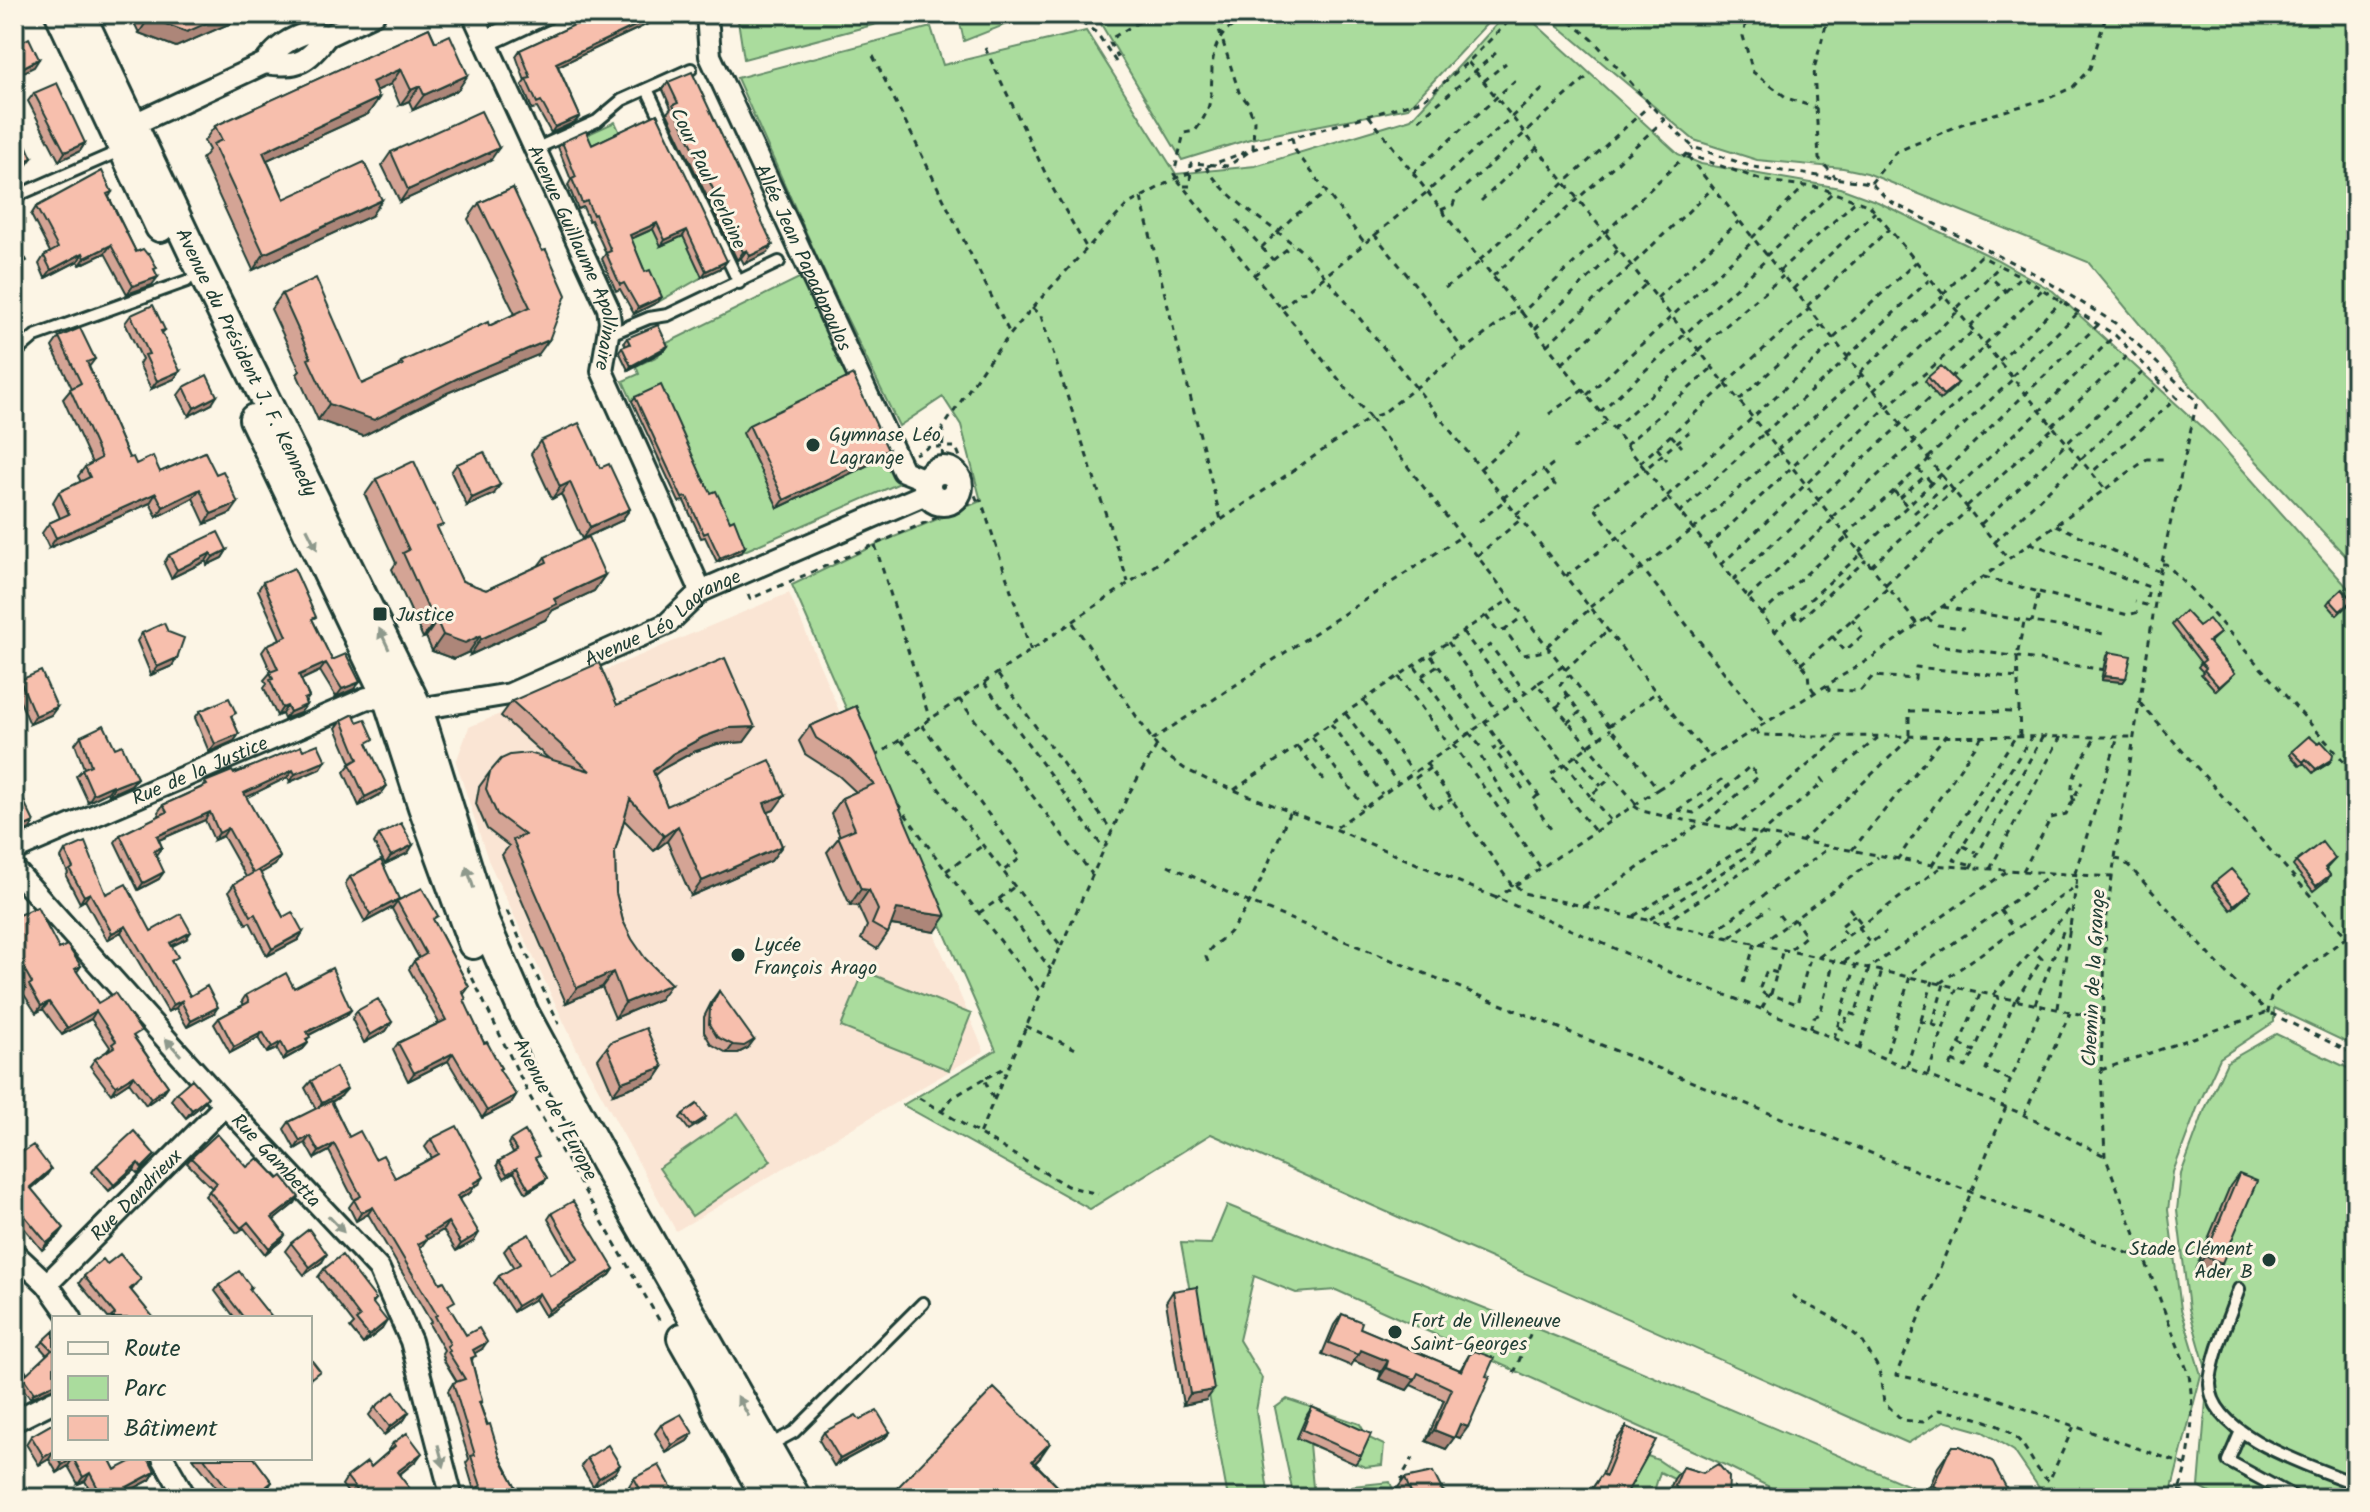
<svg xmlns="http://www.w3.org/2000/svg" width="2370" height="1512" font-family="Kalam,sans-serif">
  <rect width="100%" height="100%" fill="#fcf5e5"/>
  <filter id="ink" filterUnits="userSpaceOnUse"><feTurbulence type="fractalNoise" baseFrequency=".0125" numOctaves="2"/><feDisplacementMap in="SourceGraphic" scale="16" xChannelSelector="R" yChannelSelector="G"/><feConvolveMatrix kernelMatrix="1 2 1 2 8 2 1 2 1" color-interpolation-filters="sRGB"/></filter>
  <g filter="url(#ink)">
    <path fill="#fae5d4" d="M 789,593 L 984,1051 L 676,1231 L 577,1050 L 488,860 L 456,762 L 469,727 Z"/>
    <path fill="#aadc9d" stroke="#648c68" stroke-width="2" d="M 737,14 L 914,14 L 744,59 Z
      M 958,14 L 1032,14 L 964,41 Z
      M 1095,14 L 1496,14 L 1408,108 L 1250,139 L 1182,160 Z
      M 1506,14 L 1525,14 L 1678,154 L 1701,164 L 1840,188 L 1878,202 L 1996,259 L 2053,291 L 2218,442 L 2356,597 L 2356,1047 L 2274,1008 L 2274,1022 L 2220,1058 L 2198,1106 L 2173,1172 L 2168,1210 L 2181,1309 L 2201,1375 L 2170,1496 L 2173,1498 L 2046,1498 L 2014,1451 L 1983,1432 L 1944,1421 L 1908,1443 L 1211,1134 L 1090,1209 L 903,1105 L 996,1050 L 792,585 L 875,545 L 981,501 L 961,425 L 943,397 L 899,426 L 817,257 L 737,78 L 931,27 L 943,65 L 1086,31 L 1176,174 L 1255,166 L 1411,119 Z
      M 1544,14 L 2356,14 L 2356,567 L 2230,433 L 2088,262 L 1867,173 L 1843,168 L 1757,160 L 1694,140 Z
      M 615,122 L 621,135 L 701,227 L 693,257 L 702,277 L 658,302 L 646,276 L 607,257 L 604,250 L 582,137 Z
      M 803,276 L 900,483 L 742,552 L 687,507 L 688,453 L 661,465 L 658,458 L 682,447 L 658,389 L 632,401 L 623,381 L 639,374 L 636,366 L 658,356 L 663,345 Z
      M 864,971 L 971,1014 L 949,1070 L 841,1027 Z
      M 2276,1034 L 2356,1072 L 2356,1498 L 2219,1498 L 2199,1487 L 2208,1376 L 2189,1309 L 2177,1210 L 2181,1174 L 2205,1109 L 2227,1062 Z
      M 738,1113 L 771,1161 L 692,1216 L 659,1168 Z
      M 1227,1205 L 1612,1359 L 1926,1493 L 1945,1458 L 1997,1498 L 1792,1498 L 1727,1466 L 1336,1290 L 1296,1293 L 1254,1276 L 1239,1340 L 1262,1378 L 1256,1411 L 1269,1498 L 1228,1498 L 1181,1243 L 1211,1244 Z
      M 1287,1399 L 1360,1424 L 1367,1437 L 1384,1445 L 1382,1465 L 1365,1467 L 1309,1444 L 1314,1498 L 1294,1498 L 1275,1408 Z
      M 1645,1455 L 1658,1460 L 1713,1497 L 1666,1498 L 1674,1479 L 1660,1472 L 1652,1498 L 1622,1498 Z
      M 1390,1482 L 1396,1498 L 1348,1498 L 1353,1497 L 1353,1486 Z"/>
    <g fill="none" stroke-linecap="round" stroke-linejoin="round">
      <g stroke="#1f3d34" stroke-width="16">
        <path id="service" d="M 647,89 L 739,283
          M 535,149 L 597,121 L 622,100 L 691,69
          M 14,197 L 122,150
          M 608,335 L 649,318 L 668,315 L 779,262
          M 14,354 L 35,336 L 187,281
          M 14,357 L 16,375
          M 2239,1289 C 2230,1315 2211,1358 2210,1384 C 2210,1436 2316,1468 2356,1484
          M 2241,1431 L 2228,1461 L 2296,1498
          M 768,1446 L 794,1432 L 923,1303"/>
      </g>
      <g stroke="#1f3d34" stroke-width="26">
        <g id="minor">
          <path id="s1" d="M 473,14 L 608,308 L 610,322 L 602,371 L 701,591"/>
          <path id="s2" d="M 707,14 L 710,56 L 903,471 L 928,481"/>
          <path d="M 310,32 L 327,36 C 307,62 299,68 265,63 C 278,46 290,38 310,32 Z"/>
          <path d="M 327,36 L 374,14"/>
          <path d="M 486,41 L 544,14"/>
          <path d="M 132,125 L 265,63"/>
          <path id="s3" d="M 14,850 L 367,698 L 388,699 L 418,709 L 510,694 L 667,624 L 701,591 L 928,493"/>
          <path id="s4" d="M 14,869 L 225,1105 L 379,1269 L 411,1341 L 452,1498"/>
          <path d="M 14,1253 L 47,1284 L 71,1318"/>
          <path id="s5" d="M 47,1284 L 225,1105"/>
          <path d="M 14,1421 L 54,1401"/>
          <path d="M 163,1458 L 186,1498"/>
        </g>
      </g>
      <g stroke="#1f3d34" stroke-width="32">
        <path id="tertiary" d="M927 486a16 16 0 1 1 32 0a16 16 0 1 1-32 0Z"/>
      </g>
      <g stroke="#1f3d34" stroke-width="34">
        <g id="secondary">
          <path d="M 60,14 L 160,227"/>
          <path id="s6" d="M 80,14 L 196,259 L 418,709 L 485,924 L 524,1013 L 604,1161 L 796,1498"/>
          <path d="M 254,419 L 388,699 L 423,807 L 473,944"/>
          <path d="M 682,1338 L 707,1382 L 719,1413 L 767,1498"/>
        </g>
      </g>
      <path stroke="#1f3d34" stroke-width="3" stroke-dasharray="6 6" stroke-linecap="butt" d="M 1015,14 L 1013,18 L 1083,24 L 1097,33 L 1116,62 L 1119,60 L 1110,43 L 1112,38 L 1137,23 L 1176,14
        M 1232,14 L 1239,22
        M 1561,14 L 1592,39 L 1664,120 L 1693,147 L 1753,167 L 1871,183 L 1889,201 L 2035,274 L 2115,323 L 2197,401 L 2160,571 L 2112,877 L 2106,922 L 2101,1070 L 2105,1156 L 2189,1375 C 2195,1416 2192,1458 2176,1498
        M 1753,14 L 1745,26 L 1743,36 L 1753,72 L 1787,98 L 1816,108
        M 1829,14 L 1814,69 L 1819,159 L 1836,178
        M 985,48 L 1052,187 L 1086,247
        M 873,56 L 1010,334
        M 1468,62 L 1605,233
        M 1484,81 L 1506,63
        M 1369,116 L 1518,309
        M 1419,120 L 1497,52
        M 1292,138 L 1295,150 L 1364,242
        M 1686,154 L 1765,181 L 1821,188 L 1870,206 L 2105,489
        M 1688,156 L 2008,559
        M 1206,167 C 1234,210 1286,230 1318,268 C 1444,419 1564,575 1685,729 L 1710,757
        M 1413,173 L 1519,77
        M 1177,178 L 1174,174 L 1184,133 L 1195,131 C 1213,107 1211,96 1212,68 C 1213,49 1220,31 1238,23 C 1250,17 1319,18 1337,17 L 1344,14
        M 1871,183 L 1896,152 L 1967,122 L 2049,98 L 2073,87 L 2090,68 L 2105,19 L 2104,14
        M 1184,186 L 1190,186 L 1191,163 L 1228,166 L 1253,149 L 1254,120 L 1247,102 L 1239,92 L 1214,14
        M 1141,198 L 1221,520
        M 1481,201 L 1537,148
        M 1441,210 L 1453,205 L 1457,194 L 1587,77
        M 1237,220 L 1262,247 L 1294,216 L 1326,193
        M 1374,234 L 1417,287 L 1464,351
        M 1606,234 L 1918,625
        M 14,237 L 27,262
        M 1752,238 L 1804,187
        M 1262,248 L 1273,260
        M 1766,256 L 1833,192
        M 1480,260 L 1650,105
        M 1779,271 L 1856,201
        M 1254,275 L 1292,245
        M 1493,276 L 1664,120
        M 1445,288 L 1481,261
        M 1793,289 L 1875,212
        M 2006,291 L 2021,276 L 2115,335 L 2177,398 L 2091,473
        M 1943,294 L 1981,256 L 1998,265
        M 1657,298 L 1739,221
        M 1807,306 L 1889,229
        M 1032,308 L 1041,316 L 1128,582
        M 1281,308 L 1301,292 L 1307,291 L 1427,192 L 1544,88
        M 1522,313 L 1644,468 L 1593,506 L 1765,724
        M 1970,326 L 2006,291 L 1989,276
        M 1535,329 L 1618,250
        M 1834,338 L 1916,262
        M 1985,344 L 2043,289
        M 1547,345 L 1713,188
        M 1698,350 L 1783,276
        M 1847,357 L 1929,280
        M 1999,361 L 2062,301
        M 1562,364 L 1646,284
        M 1860,372 L 1943,296
        M 2012,376 L 2078,313
        M 1950,378 L 1986,346
        M 1725,383 L 1809,309
        M 1587,395 L 1754,240
        M 1739,400 L 1821,325
        M 1600,412 L 1768,258
        M 1549,414 L 1583,390
        M 2052,426 L 2131,352
        M 1613,429 L 1699,352
        M 1764,433 L 1848,358
        M 1671,435 L 1682,447
        M 1626,445 L 1712,368
        M 1657,448 L 1667,460
        M 1573,449 L 1607,421
        M 1777,450 L 1861,375
        M 1928,458 L 2013,379
        M 1640,463 L 1726,385
        M 1649,466 L 1689,432
        M 942,469 L 943,428 L 984,367 L 1032,308 L 1127,205 L 1176,178 L 1253,149 L 1423,100 L 1468,62 L 1516,14
        M 1480,469 L 1520,433
        M 1645,469 L 1808,672 L 1809,684 L 1815,693
        M 1918,469 L 1931,482
        M 1894,491 L 1907,506
        M 1667,496 L 1835,342
        M 1503,498 L 1541,470 L 1544,471
        M 1900,498 L 1925,476
        M 977,500 L 981,500 L 1031,651
        M 1818,500 L 1936,392
        M 1967,506 L 2053,428
        M 1679,513 L 1761,436 L 1764,436
        M 1914,513 L 1948,483
        M 1516,514 L 1555,485 L 1544,471 L 1554,463
        M 1832,517 L 2001,363
        M 1479,522 L 1505,500
        M 1981,524 L 2147,368
        M 2056,525 L 2158,571
        M 1693,530 L 1779,452
        M 1845,535 L 1928,460
        M 1995,542 L 2161,382
        M 2030,543 L 2149,587 L 2146,605 L 2135,602
        M 875,545 L 930,720
        M 1707,547 L 1956,313 L 1956,309 L 2000,266 L 2021,276
        M 1859,552 L 2099,324
        M 1477,556 L 1520,520
        M 2162,564 L 2166,564 L 2188,586 L 2356,775
        M 1721,565 L 1887,407 L 1973,331
        M 1871,566 L 2040,411 L 2115,335
        M 1566,576 L 1669,499
        M 1984,577 L 2039,592 L 2032,622
        M 1733,580 L 1819,501
        M 1886,584 L 1969,509
        M 2039,592 L 2128,615 L 2139,612
        M 748,594 L 750,599 L 977,500 L 956,447 L 929,447 L 915,454
        M 1748,598 L 1833,519
        M 1590,607 L 1692,530
        M 1943,607 L 2104,634
        M 1793,614 L 1798,621 L 1866,560
        M 1761,615 L 1847,537
        M 1486,616 L 1498,632 L 1505,630
        M 1927,618 L 1938,625 L 1964,628
        M 1518,620 L 1505,630 L 1523,655 L 1550,650
        M 1073,623 L 1160,751 L 1185,769 L 1208,780 L 1340,831 L 1686,979 L 2018,1112 L 2105,1156
        M 1463,632 L 1479,653
        M 1774,632 L 1861,554
        M 1832,636 L 1845,651 L 1864,634 L 1852,619
        M 1448,642 L 1497,711
        M 1932,644 L 2105,670
        M 1547,646 L 1591,608
        M 1431,656 L 1481,724
        M 1801,664 L 1888,588
        M 1563,666 L 1537,684 L 1636,804
        M 1415,667 L 1465,735
        M 1565,670 L 1608,630
        M 998,675 L 1112,831
        M 1422,676 L 1438,665
        M 1399,677 L 1449,745
        M 984,683 L 1104,849
        M 1537,684 L 1526,693 L 1490,645 L 1479,653 L 1590,796
        M 1827,686 L 1829,690 L 1860,691 L 1873,676 L 1915,679 L 1916,667 L 2018,678
        M 1568,696 L 1560,685 L 1569,675
        M 959,699 L 1092,874
        M 1364,701 L 1412,771
        M 2140,703 L 2347,937
        M 1557,707 L 1568,696 L 1580,712
        M 1346,714 L 1398,783
        M 1484,721 L 1503,747
        M 1567,723 L 1580,712 L 1597,734
        M 1331,724 L 1382,794
        M 922,725 L 1021,858 L 1003,871
        M 1609,726 L 1657,692
        M 1756,729 L 1759,735 L 1803,736 L 2133,737
        M 1469,732 L 1483,750
        M 1909,735 L 1909,711 L 2019,712
        M 2020,736 L 2017,656 L 2024,622
        M 1312,737 L 1364,807
        M 901,740 L 1061,946 L 1041,992
        M 1152,740 L 1462,536
        M 1453,744 L 1541,868
        M 1298,747 L 1325,781
        M 1576,755 L 1601,786
        M 875,757 L 1370,418 L 1176,178
        M 1481,757 L 1509,804
        M 1426,763 L 1513,887
        M 1430,768 L 1414,779 L 1435,810 L 1452,799
        M 1836,772 L 1880,736
        M 1523,789 L 1493,748 L 1497,746 L 1500,750 L 1503,747 L 1543,801
        M 1658,789 L 1871,658 L 2147,459 L 2163,459
        M 1234,790 L 1510,599
        M 1538,795 L 1532,801 L 1553,832
        M 2074,801 C 2065,780 2086,755 2096,736
        M 898,804 L 946,871 L 1041,993 L 979,1134
        M 1634,806 L 1642,811 L 1668,817 L 1932,865 L 2111,877
        M 1677,810 L 1694,813 L 1727,787
        M 1668,817 L 1721,780 L 1727,787 L 1750,766 L 1758,777 L 1706,822
        M 1610,820 L 1590,796 L 1612,777
        M 1337,827 L 1526,693
        M 1733,829 L 1842,736
        M 1594,830 L 1550,775 L 1611,729
        M 1801,842 L 1913,735
        M 1963,846 L 1976,852
        M 1852,850 L 1946,735
        M 2115,859 L 2121,860 L 2129,866 L 2229,976 L 2268,1012 L 2271,997 L 2279,988 L 2356,930
        M 1897,860 L 1983,735
        M 1969,864 L 1954,860 L 2032,736
        M 1168,865 L 1248,902 L 1799,1125 L 2145,1260
        M 1932,865 L 2016,736
        M 1970,868 L 2043,736
        M 1990,869 L 2061,736
        M 946,871 L 982,846
        M 2023,871 L 2051,818 L 2066,814 L 2082,782
        M 2075,873 L 2118,737
        M 1516,885 L 1523,893 L 2102,1019
        M 999,899 L 1015,886
        M 1495,899 L 1658,789 L 1370,418 L 1383,413 L 1518,309 L 1522,313 L 1693,148
        M 1585,906 L 1699,824
        M 1849,908 L 1862,924
        M 2000,910 L 2014,929
        M 507,911 L 559,1024
        M 979,913 L 999,899 L 1051,970
        M 1779,915 L 1787,925
        M 1634,916 L 1749,844
        M 1650,919 L 1743,859 L 1753,850 L 1749,844 L 1824,782 L 1818,774
        M 1664,923 L 1775,850 L 1785,840
        M 1859,927 L 1870,943
        M 1713,932 L 1829,848
        M 1846,934 L 1840,927 L 1855,915
        M 1730,937 L 1769,908
        M 1761,944 L 1878,857
        M 1061,946 L 1128,795 L 1156,747
        M 1791,949 L 1806,936 L 1794,919
        M 1819,957 L 1941,867
        M 1208,962 L 1206,957 C 1211,943 1223,941 1231,930 C 1258,897 1273,850 1290,811
        M 1844,962 L 1886,932
        M 467,967 L 529,1095 L 662,1325
        M 1743,983 L 1755,943
        M 1940,983 L 2076,886 L 2077,874
        M 1771,994 L 1783,949
        M 1993,995 L 2071,908
        M 1767,996 L 1759,990 L 1767,970 L 1777,973
        M 2016,1000 L 2042,959 L 2034,951
        M 2035,1004 L 2064,929 L 2070,929
        M 1762,1008 L 1770,994 L 1797,1004 L 1811,955
        M 2058,1008 L 2076,886
        M 1920,1021 L 1943,1028
        M 1932,1025 L 1944,984
        M 1026,1026 L 1080,1051
        M 1838,1027 L 1843,1029 L 1848,1013 L 1855,1015 L 1869,968 L 2009,870
        M 1810,1029 L 1814,1017 L 1820,1014 L 1834,960
        M 1834,1038 L 1856,965
        M 1960,1044 L 1974,1051 L 1999,996
        M 1860,1048 L 1882,970
        M 1887,1052 L 1911,973 L 2053,873
        M 1952,1061 L 1966,1067 L 1974,1053
        M 1907,1066 L 1933,981
        M 1950,1067 L 1981,992
        M 2101,1070 L 2268,1012 L 2356,1055
        M 1928,1074 L 1957,987
        M 2010,1080 L 1986,1069 L 2015,1000
        M 2004,1096 L 2042,1006
        M 919,1098 L 1067,1186 L 1098,1194
        M 993,1098 L 984,1079 L 1008,1066
        M 2006,1107 L 1896,1375 L 1978,1392 L 2074,1426
        M 942,1111 L 952,1098 L 984,1079
        M 2024,1115 L 2070,1013
        M 1792,1295 L 1801,1302 L 1832,1317 L 1861,1339 L 1879,1369 L 1884,1402 L 1902,1420 L 1923,1422 L 1939,1410 C 1965,1414 2005,1422 2022,1444 C 2031,1456 2037,1472 2049,1481 L 2074,1426 L 2186,1465
        M 1514,1373 L 1531,1332
        M 1402,1483 L 1402,1476 L 1413,1458
        M 1562,1489 L 1571,1498
        M 2179,1490 L 2195,1498"/>
      <use href="#service" stroke="#fcf5e5" stroke-width="10"/>
      <use href="#minor" stroke="#fcf5e5" stroke-width="20"/>
      <use href="#tertiary" stroke="#fcf5e5" stroke-width="26"/>
      <use href="#secondary" stroke="#fcf5e5" stroke-width="28"/>
    </g>
    <path fill="#d4a495" stroke="#1f3d34" stroke-width="2" d="M 130,14 L 240,14 L 235,16 L 231,23 L 176,47 L 139,33 Z
      M 598,14 L 669,14 L 558,66 L 580,116 L 575,122 L 551,133 L 537,108 L 532,109 L 522,85 L 525,81 L 516,56 L 520,50 Z
      M 429,28 L 458,90 L 413,110 L 409,101 L 400,105 L 391,84 L 376,91 L 379,98 L 368,114 L 267,160 L 284,199 L 371,216 L 253,270 L 202,159 L 209,150 L 204,141 L 215,126 Z
      M 668,82 L 767,253 L 744,264 L 741,258 L 737,260 L 667,113 L 671,108 L 663,90 Z
      M 34,93 L 85,143 L 80,151 L 59,161 L 28,101 Z
      M 657,114 L 723,267 L 702,277 L 683,236 L 661,246 L 653,229 L 631,239 L 658,302 L 634,314 L 620,289 L 616,291 L 602,259 L 606,253 L 591,220 L 589,221 L 583,207 L 578,209 L 568,185 L 571,180 L 558,147 L 562,142 L 592,145 Z
      M 391,152 L 490,161 L 400,202 L 382,165 Z
      M 513,188 L 538,355 L 447,393 L 363,436 L 318,420 L 297,374 L 300,371 L 271,309 L 282,294 L 362,384 L 397,368 L 401,362 L 489,326 L 515,314 L 468,219 L 479,203 Z
      M 112,192 L 109,197 L 136,252 L 155,271 L 152,285 L 127,294 L 105,253 L 80,265 L 78,261 L 45,278 L 39,264 L 44,256 L 50,252 L 31,215 L 36,207 Z
      M 131,315 L 165,330 L 162,333 L 174,379 L 151,389 L 139,364 L 142,359 L 125,323 Z
      M 59,337 L 95,359 L 89,367 L 129,458 L 136,464 L 160,472 L 205,452 L 231,513 L 205,524 L 193,498 L 157,517 L 150,503 L 49,548 L 42,533 L 49,523 L 60,518 L 53,502 L 59,492 L 81,482 L 78,476 L 85,467 L 92,463 L 63,399 L 72,388 L 52,347 Z
      M 627,338 L 668,346 L 665,350 L 628,370 L 619,351 L 622,347 L 626,346 L 624,342 Z
      M 1928,377 L 1958,383 L 1955,387 L 1940,400 L 1925,381 Z
      M 184,387 L 212,404 L 189,416 L 178,395 Z
      M 635,397 L 703,479 L 742,552 L 717,562 L 705,537 L 701,538 L 684,501 L 679,502 L 632,401 Z
      M 749,425 L 888,450 L 883,458 L 778,508 L 743,433 Z
      M 540,441 L 600,468 L 630,509 L 621,521 L 582,539 L 561,494 L 552,499 L 531,454 Z
      M 457,464 L 494,494 L 467,506 L 451,472 Z
      M 376,479 L 438,531 L 462,581 L 486,590 L 538,566 L 545,557 L 605,575 L 594,591 L 553,610 L 545,620 L 470,655 L 469,652 L 454,659 L 432,651 L 426,637 L 423,638 L 392,569 L 396,563 L 365,495 Z
      M 227,550 L 222,558 L 207,565 L 206,561 L 171,578 L 164,563 L 169,555 Z
      M 263,582 L 313,621 L 332,660 L 360,682 L 354,689 L 336,697 L 320,671 L 301,680 L 309,697 L 305,703 L 306,705 L 300,713 L 284,719 L 282,714 L 277,716 L 264,688 L 267,684 L 264,680 L 271,672 L 262,652 L 267,645 L 280,639 L 258,590 Z
      M 2330,600 L 2349,604 L 2337,615 L 2327,604 Z
      M 2175,621 L 2220,633 L 2209,643 L 2235,673 L 2216,691 L 2201,674 L 2203,672 L 2198,667 L 2201,663 L 2172,625 Z
      M 168,632 L 177,658 L 172,666 L 151,675 L 137,641 L 142,633 Z
      M 2109,652 L 2126,678 L 2123,682 L 2101,680 L 2106,656 Z
      M 20,680 L 57,707 L 51,715 L 30,724 L 14,688 Z
      M 512,701 L 617,705 L 755,727 L 744,742 L 717,744 L 693,752 L 662,769 L 654,775 L 667,806 L 774,810 L 768,812 L 782,846 L 771,861 L 691,896 L 667,841 L 654,851 L 624,820 L 615,852 L 616,893 L 623,921 L 660,999 L 615,1018 L 602,987 L 566,1003 L 502,855 L 509,846 L 487,829 L 476,804 L 479,787 L 490,772 L 549,759 L 501,716 Z
      M 856,706 L 935,932 L 891,925 L 888,933 L 877,949 L 861,939 L 867,926 L 858,906 L 850,905 L 827,852 L 840,836 L 831,814 L 842,798 L 856,792 L 839,776 L 805,754 L 799,741 L 810,726 Z
      M 200,711 L 232,719 L 239,734 L 234,741 L 209,752 L 195,718 Z
      M 342,720 L 357,722 L 369,747 L 381,794 L 359,806 L 344,772 L 351,763 L 336,728 Z
      M 81,736 L 115,748 L 137,778 L 131,785 L 109,795 L 108,792 L 88,802 L 76,776 L 84,768 L 75,744 Z
      M 303,750 L 320,769 L 290,782 L 288,777 L 246,797 L 280,857 L 275,865 L 260,873 L 283,917 L 303,932 L 298,940 L 267,956 L 250,922 L 246,924 L 229,891 L 234,884 L 246,877 L 223,836 L 214,840 L 205,820 L 159,840 L 162,847 L 156,855 L 159,879 L 138,890 L 115,842 L 120,835 L 160,816 L 158,812 L 163,805 L 202,787 L 205,782 Z
      M 2292,751 L 2332,759 L 2329,763 L 2313,773 L 2304,763 L 2300,766 L 2290,755 Z
      M 379,835 L 408,853 L 385,864 L 374,843 Z
      M 65,851 L 106,894 L 151,931 L 186,939 L 172,946 L 172,964 L 190,996 L 214,1013 L 187,1027 L 176,1008 L 168,1012 L 121,932 L 107,940 L 85,900 L 80,903 L 66,876 L 68,873 L 61,858 Z
      M 2335,859 L 2326,869 L 2330,875 L 2328,879 L 2313,891 L 2293,866 L 2296,862 Z
      M 350,877 L 399,899 L 434,921 L 469,987 L 464,994 L 464,1002 L 484,1043 L 501,1068 L 499,1070 L 516,1095 L 511,1103 L 482,1118 L 448,1061 L 408,1081 L 393,1050 L 398,1043 L 439,1023 L 409,969 L 414,961 L 419,958 L 392,909 L 393,907 L 365,922 L 345,884 Z
      M 2215,882 L 2251,891 L 2248,895 L 2231,910 L 2212,886 Z
      M 14,917 L 81,966 L 77,972 L 98,1003 L 135,1038 L 168,1086 L 163,1093 L 146,1105 L 129,1082 L 111,1094 L 90,1066 L 95,1059 L 107,1051 L 110,1047 L 91,1019 L 62,1035 L 43,1009 L 36,1013 L 23,993 L 26,989 L 14,968 Z
      M 294,988 L 351,1010 L 346,1016 L 309,1035 L 307,1041 L 308,1043 L 303,1049 L 283,1060 L 277,1049 L 267,1053 L 258,1038 L 230,1053 L 214,1024 L 219,1018 L 244,1005 L 242,1001 L 246,995 Z
      M 719,991 L 748,1048 L 738,1053 L 727,1053 L 711,1044 L 704,1032 L 704,1017 L 713,999 Z
      M 357,1011 L 392,1022 L 386,1031 L 364,1043 L 352,1019 Z
      M 607,1047 L 663,1067 L 655,1079 L 613,1094 L 598,1059 Z
      M 311,1081 L 341,1096 L 332,1102 L 349,1137 L 375,1159 L 395,1178 L 432,1158 L 425,1147 L 431,1139 L 479,1184 L 474,1187 L 470,1193 L 459,1199 L 474,1241 L 456,1251 L 443,1230 L 426,1240 L 420,1247 L 450,1309 L 466,1335 L 482,1349 L 474,1353 L 472,1361 L 482,1401 L 480,1404 L 500,1457 L 519,1493 L 527,1498 L 466,1498 L 471,1491 L 474,1490 L 466,1463 L 469,1459 L 448,1391 L 453,1383 L 457,1382 L 443,1359 L 444,1358 L 442,1353 L 444,1350 L 429,1324 L 431,1322 L 368,1214 L 356,1221 L 349,1207 L 354,1200 L 329,1151 L 314,1159 L 305,1143 L 295,1149 L 284,1129 L 289,1122 L 316,1109 L 305,1088 Z
      M 177,1092 L 202,1105 L 186,1118 L 171,1100 Z
      M 683,1114 L 706,1117 L 703,1121 L 689,1130 L 680,1118 Z
      M 510,1140 L 536,1160 L 547,1178 L 544,1182 L 526,1193 L 514,1172 L 504,1178 L 497,1165 L 499,1161 L 513,1153 L 508,1144 Z
      M 14,1143 L 21,1153 L 46,1176 L 31,1189 L 59,1235 L 42,1250 L 14,1216 Z
      M 155,1155 L 138,1174 L 134,1170 L 109,1191 L 92,1172 L 97,1165 Z
      M 191,1158 L 247,1167 L 295,1203 L 274,1220 L 285,1235 L 281,1241 L 265,1254 L 244,1228 L 237,1233 L 205,1196 L 212,1188 L 187,1163 Z
      M 2239,1174 L 2214,1275 L 2196,1268 L 2230,1186 Z
      M 552,1213 L 614,1269 L 610,1275 L 545,1316 L 535,1299 L 513,1312 L 494,1283 L 499,1276 L 514,1268 L 504,1251 L 509,1245 L 550,1275 L 572,1262 L 548,1219 Z
      M 291,1243 L 322,1262 L 304,1275 L 285,1251 Z
      M 107,1264 L 141,1279 L 131,1291 L 153,1318 L 108,1318 L 79,1283 L 84,1276 Z
      M 324,1269 L 376,1299 L 373,1303 L 382,1329 L 363,1344 L 350,1328 L 354,1324 L 318,1277 Z
      M 219,1285 L 251,1287 L 249,1290 L 272,1318 L 235,1318 L 215,1291 Z
      M 1173,1291 L 1206,1400 L 1183,1405 L 1166,1302 Z
      M 1342,1314 L 1360,1328 L 1460,1370 L 1469,1355 L 1460,1438 L 1455,1436 L 1446,1449 L 1426,1441 L 1444,1400 L 1411,1385 L 1407,1390 L 1379,1379 L 1381,1372 L 1354,1361 L 1351,1366 L 1322,1354 L 1334,1325 Z
      M 54,1331 L 54,1388 L 30,1398 L 19,1383 L 20,1382 L 14,1386 L 14,1355 L 25,1376 L 47,1355 L 39,1346 Z
      M 375,1407 L 409,1412 L 404,1420 L 384,1435 L 369,1415 Z
      M 1312,1407 L 1361,1456 L 1355,1464 L 1297,1438 L 1307,1415 Z
      M 860,1420 L 890,1432 L 884,1439 L 834,1466 L 819,1440 L 824,1432 Z
      M 54,1423 L 54,1458 L 109,1458 L 115,1470 L 155,1472 L 150,1480 L 116,1498 L 94,1498 L 85,1481 L 78,1484 L 68,1466 L 57,1473 L 49,1459 L 39,1465 L 26,1444 L 31,1436 Z
      M 661,1425 L 693,1433 L 687,1441 L 666,1453 L 655,1433 Z
      M 1626,1427 L 1624,1498 L 1591,1490 L 1602,1474 L 1615,1442 Z
      M 393,1443 L 416,1461 L 399,1475 L 417,1498 L 352,1498 L 342,1485 L 347,1477 L 371,1467 L 388,1452 L 388,1450 Z
      M 1953,1446 L 2003,1498 L 1925,1498 L 1938,1467 Z
      M 193,1458 L 254,1458 L 272,1482 L 268,1488 L 276,1498 L 225,1498 Z
      M 587,1458 L 620,1465 L 615,1473 L 593,1486 L 581,1466 Z
      M 1039,1459 L 1035,1463 L 1069,1498 L 890,1498 L 898,1487 Z
      M 1683,1467 L 1703,1473 L 1728,1498 L 1666,1498 L 1674,1479 Z
      M 634,1478 L 673,1490 L 667,1498 L 635,1498 L 629,1486 Z
      M 1405,1478 L 1442,1490 L 1451,1498 L 1396,1498 L 1394,1493 Z"/>
    <path fill="#ad8679" stroke="#1f3d34" stroke-width="2" d="M 227,14 L 240,14 L 235,16 L 231,23 L 176,47 L 139,33 L 149,18 Z
      M 660,14 L 669,14 L 552,69 L 556,63 Z
      M 39,59 L 34,67 L 14,77 L 14,72 Z
      M 401,69 L 391,84 L 361,98 L 372,82 Z
      M 468,75 L 458,90 L 413,110 L 424,95 Z
      M 420,86 L 409,101 L 400,105 L 411,90 Z
      M 379,98 L 368,114 L 252,167 L 263,152 Z
      M 580,116 L 575,122 L 551,133 L 555,127 Z
      M 85,143 L 80,151 L 59,161 L 65,152 Z
      M 499,148 L 490,161 L 400,202 L 408,190 Z
      M 32,158 L 26,166 L 14,172 L 14,166 Z
      M 382,200 L 371,216 L 253,270 L 264,254 Z
      M 657,223 L 653,229 L 626,241 L 630,235 Z
      M 687,230 L 683,236 L 661,246 L 665,240 Z
      M 111,245 L 105,253 L 80,265 L 85,258 Z
      M 773,245 L 767,253 L 744,264 L 750,256 Z
      M 747,250 L 741,258 L 737,260 L 743,252 Z
      M 83,253 L 78,261 L 45,278 L 51,270 Z
      M 727,261 L 723,267 L 702,277 L 706,271 Z
      M 158,277 L 152,285 L 127,294 L 133,286 Z
      M 662,297 L 658,302 L 634,314 L 638,308 Z
      M 549,340 L 538,355 L 447,393 L 363,436 L 318,420 L 329,404 L 458,378 Z
      M 668,346 L 665,350 L 628,370 L 631,366 Z
      M 180,371 L 174,379 L 151,389 L 157,381 Z
      M 217,396 L 212,404 L 189,416 L 194,408 Z
      M 888,450 L 883,458 L 778,508 L 784,500 Z
      M 570,482 L 561,494 L 552,499 L 560,487 Z
      M 500,485 L 494,494 L 467,506 L 472,498 Z
      M 200,489 L 193,498 L 157,517 L 163,507 Z
      M 156,493 L 150,503 L 49,548 L 56,538 Z
      M 238,503 L 231,513 L 205,524 L 211,514 Z
      M 630,509 L 621,521 L 582,539 L 590,527 Z
      M 745,547 L 742,552 L 717,562 L 720,558 Z
      M 227,550 L 222,558 L 207,565 L 213,557 Z
      M 211,553 L 206,561 L 171,578 L 177,570 Z
      M 605,575 L 594,591 L 553,610 L 545,620 L 470,655 L 481,639 L 554,599 Z
      M 437,621 L 426,637 L 423,638 L 434,622 Z
      M 443,635 L 480,636 L 469,652 L 454,659 L 432,651 Z
      M 177,658 L 172,666 L 151,675 L 157,667 Z
      M 326,663 L 320,671 L 294,683 L 299,675 Z
      M 2104,676 L 2126,678 L 2123,682 L 2101,680 Z
      M 360,682 L 354,689 L 336,697 L 342,689 Z
      M 306,705 L 300,713 L 284,719 L 290,712 Z
      M 287,706 L 282,714 L 277,716 L 282,708 Z
      M 57,707 L 51,715 L 30,724 L 35,716 Z
      M 755,727 L 744,742 L 717,744 L 693,752 L 662,769 L 642,786 L 653,771 L 672,754 L 703,737 L 728,728 Z
      M 239,734 L 234,741 L 209,752 L 215,744 Z
      M 2332,759 L 2329,763 L 2313,773 L 2316,769 Z
      M 326,761 L 320,769 L 290,782 L 295,774 Z
      M 293,770 L 288,777 L 239,801 L 244,793 Z
      M 137,778 L 131,785 L 109,795 L 114,787 Z
      M 113,785 L 108,792 L 88,802 L 93,794 Z
      M 387,786 L 381,794 L 359,806 L 365,797 Z
      M 785,795 L 774,810 L 753,818 L 764,803 Z
      M 210,812 L 205,820 L 152,843 L 157,836 Z
      M 34,822 L 30,829 L 14,836 L 14,831 Z
      M 678,826 L 667,841 L 654,851 L 664,836 Z
      M 228,828 L 223,836 L 214,840 L 219,833 Z
      M 413,845 L 408,853 L 385,864 L 391,856 Z
      M 782,846 L 771,861 L 691,896 L 702,881 Z
      M 280,857 L 275,865 L 249,880 L 254,873 Z
      M 164,872 L 159,879 L 138,890 L 143,883 Z
      M 861,889 L 869,890 L 858,906 L 850,905 Z
      M 90,893 L 85,900 L 80,903 L 84,896 Z
      M 399,899 L 393,907 L 365,922 L 370,914 Z
      M 897,909 L 946,916 L 935,932 L 886,924 Z
      M 126,926 L 121,932 L 107,940 L 112,933 Z
      M 191,932 L 186,939 L 165,949 L 170,943 Z
      M 303,932 L 298,940 L 267,956 L 272,949 Z
      M 613,972 L 602,987 L 566,1003 L 577,988 Z
      M 671,984 L 660,999 L 615,1018 L 625,1003 Z
      M 181,1001 L 176,1008 L 168,1012 L 173,1005 Z
      M 49,1002 L 43,1009 L 36,1013 L 41,1006 Z
      M 218,1007 L 214,1013 L 187,1027 L 191,1021 Z
      M 351,1010 L 346,1016 L 303,1038 L 307,1032 Z
      M 96,1011 L 91,1019 L 62,1035 L 67,1028 Z
      M 392,1022 L 386,1031 L 364,1043 L 370,1035 Z
      M 263,1032 L 258,1038 L 230,1053 L 234,1047 Z
      M 754,1040 L 748,1048 L 738,1053 L 727,1053 L 733,1045 Z
      M 281,1042 L 277,1049 L 267,1053 L 272,1047 Z
      M 308,1043 L 303,1049 L 283,1060 L 287,1054 Z
      M 453,1053 L 448,1061 L 408,1081 L 414,1073 Z
      M 663,1067 L 655,1079 L 613,1094 L 622,1082 Z
      M 134,1075 L 129,1082 L 111,1094 L 116,1086 Z
      M 168,1086 L 163,1093 L 146,1105 L 151,1098 Z
      M 347,1089 L 341,1096 L 316,1110 L 322,1103 Z
      M 516,1095 L 511,1103 L 482,1118 L 487,1111 Z
      M 208,1097 L 202,1105 L 186,1118 L 192,1110 Z
      M 310,1136 L 305,1143 L 295,1149 L 300,1141 Z
      M 334,1144 L 329,1151 L 314,1159 L 319,1152 Z
      M 138,1163 L 134,1170 L 109,1191 L 114,1185 Z
      M 51,1169 L 46,1176 L 25,1194 L 30,1187 Z
      M 484,1177 L 479,1184 L 474,1187 L 470,1193 L 451,1203 L 457,1196 L 474,1183 Z
      M 547,1178 L 544,1182 L 526,1193 L 529,1189 Z
      M 299,1197 L 295,1203 L 269,1224 L 272,1218 Z
      M 373,1207 L 368,1214 L 356,1221 L 361,1213 Z
      M 448,1222 L 443,1230 L 426,1240 L 422,1246 L 412,1251 L 425,1236 Z
      M 64,1228 L 59,1235 L 42,1250 L 47,1243 Z
      M 479,1233 L 474,1241 L 456,1251 L 461,1244 Z
      M 285,1235 L 281,1241 L 265,1254 L 269,1248 Z
      M 327,1254 L 322,1262 L 304,1275 L 310,1267 Z
      M 2205,1256 L 2222,1263 L 2214,1275 L 2196,1268 Z
      M 614,1269 L 610,1275 L 545,1316 L 549,1310 Z
      M 539,1293 L 535,1299 L 513,1312 L 517,1306 Z
      M 387,1321 L 382,1329 L 363,1344 L 369,1336 Z
      M 487,1342 L 482,1349 L 467,1358 L 473,1350 Z
      M 1361,1350 L 1388,1361 L 1381,1372 L 1354,1361 Z
      M 1386,1368 L 1415,1379 L 1407,1390 L 1379,1379 Z
      M 27,1373 L 20,1382 L 14,1386 L 14,1382 Z
      M 54,1384 L 54,1388 L 30,1398 L 34,1393 Z
      M 1214,1390 L 1206,1400 L 1183,1405 L 1190,1394 Z
      M 409,1412 L 404,1420 L 384,1435 L 390,1427 Z
      M 1460,1424 L 1468,1427 L 1460,1438 L 1452,1435 Z
      M 1434,1430 L 1454,1438 L 1446,1449 L 1426,1441 Z
      M 890,1432 L 884,1439 L 834,1466 L 840,1459 Z
      M 693,1433 L 687,1441 L 666,1453 L 672,1445 Z
      M 1050,1443 L 1039,1459 L 1021,1477 L 1032,1461 Z
      M 54,1451 L 49,1459 L 39,1465 L 44,1457 Z
      M 422,1453 L 416,1461 L 392,1480 L 397,1472 Z
      M 73,1458 L 68,1466 L 57,1473 L 62,1465 Z
      M 620,1465 L 615,1473 L 593,1486 L 599,1478 Z
      M 155,1472 L 150,1480 L 116,1498 L 114,1494 Z
      M 90,1473 L 85,1481 L 78,1484 L 83,1477 Z
      M 673,1490 L 666,1498 L 657,1498 Z"/>
    <path fill="#f7bfad" stroke="#1f3d34" stroke-width="2" d="M 148,14 L 227,14 L 187,32 L 149,18 Z
      M 598,14 L 660,14 L 556,63 L 580,116 L 555,127 L 541,101 L 537,103 L 526,79 L 531,78 L 520,50 Z
      M 429,28 L 435,42 L 450,35 L 468,75 L 424,95 L 420,86 L 411,90 L 401,69 L 372,82 L 379,98 L 263,152 L 284,199 L 364,162 L 382,200 L 264,254 L 213,144 L 222,140 L 215,126 Z
      M 29,38 L 39,59 L 14,72 L 14,46 Z
      M 692,72 L 773,245 L 750,256 L 747,250 L 743,252 L 673,105 L 678,103 L 668,82 Z
      M 57,83 L 85,143 L 65,152 L 34,93 Z
      M 481,111 L 499,148 L 408,190 L 391,152 Z
      M 657,114 L 727,261 L 706,271 L 687,230 L 665,240 L 657,223 L 630,235 L 645,272 L 650,270 L 662,297 L 638,308 L 624,283 L 620,285 L 606,253 L 611,251 L 595,214 L 593,215 L 587,201 L 582,203 L 572,179 L 576,177 L 562,142 L 586,131 L 592,145 Z
      M 23,138 L 32,158 L 14,166 L 14,142 Z
      M 102,171 L 112,192 L 107,194 L 136,252 L 143,249 L 147,254 L 149,253 L 157,268 L 154,269 L 158,277 L 133,286 L 111,245 L 85,258 L 83,253 L 51,270 L 44,256 L 58,248 L 36,207 Z
      M 513,188 L 542,251 L 546,250 L 566,295 L 549,340 L 458,378 L 374,420 L 329,404 L 308,359 L 311,358 L 282,294 L 316,278 L 362,384 L 403,365 L 401,362 L 488,322 L 489,326 L 530,307 L 479,203 Z
      M 153,305 L 165,330 L 161,331 L 180,371 L 157,381 L 145,355 L 149,354 L 131,315 Z
      M 658,325 L 668,346 L 631,366 L 622,347 L 630,344 L 627,338 Z
      M 80,328 L 95,359 L 87,362 L 129,458 L 133,457 L 136,464 L 153,456 L 160,472 L 205,452 L 216,474 L 223,471 L 238,503 L 211,514 L 200,489 L 163,507 L 156,493 L 56,538 L 49,523 L 69,514 L 59,492 L 90,477 L 85,467 L 101,458 L 70,389 L 81,383 L 59,337 Z
      M 1941,366 L 1958,383 L 1943,395 L 1928,377 Z
      M 207,375 L 217,396 L 194,408 L 184,387 Z
      M 853,375 L 888,450 L 784,500 L 749,425 Z
      M 661,385 L 703,479 L 711,493 L 716,491 L 730,521 L 734,519 L 745,547 L 720,558 L 708,532 L 704,534 L 687,497 L 682,498 L 635,397 Z
      M 579,423 L 600,468 L 609,464 L 630,509 L 590,527 L 570,482 L 560,487 L 540,441 Z
      M 484,452 L 500,485 L 472,498 L 457,464 Z
      M 414,461 L 443,525 L 437,527 L 462,581 L 486,590 L 547,562 L 545,557 L 588,537 L 605,575 L 554,599 L 557,604 L 481,639 L 480,636 L 465,643 L 443,635 L 437,621 L 434,622 L 403,553 L 409,550 L 376,479 Z
      M 218,532 L 227,550 L 213,557 L 211,553 L 177,570 L 169,555 Z
      M 294,568 L 316,617 L 312,619 L 332,660 L 346,654 L 360,682 L 342,689 L 326,663 L 299,675 L 309,697 L 304,699 L 306,705 L 290,712 L 287,706 L 282,708 L 270,680 L 273,679 L 270,672 L 278,669 L 267,645 L 287,636 L 263,582 Z
      M 2342,589 L 2352,600 L 2340,611 L 2330,600 Z
      M 2185,611 L 2199,626 L 2209,619 L 2220,633 L 2208,642 L 2235,673 L 2219,687 L 2204,670 L 2206,668 L 2201,663 L 2205,660 L 2175,621 Z
      M 164,623 L 168,632 L 184,638 L 177,658 L 157,667 L 142,633 Z
      M 2109,652 L 2131,656 L 2126,678 L 2104,676 Z
      M 725,658 L 755,727 L 728,728 L 703,737 L 672,754 L 653,771 L 667,806 L 770,760 L 785,795 L 764,803 L 782,846 L 702,881 L 678,826 L 664,836 L 630,799 L 615,852 L 616,893 L 623,921 L 632,939 L 645,958 L 671,984 L 625,1003 L 613,972 L 577,988 L 513,840 L 525,835 L 497,814 L 486,789 L 490,772 L 501,759 L 510,755 L 529,753 L 590,771 L 512,701 L 599,663 L 617,705 Z
      M 41,671 L 57,707 L 35,716 L 20,680 Z
      M 229,698 L 236,713 L 231,716 L 239,734 L 215,744 L 200,711 Z
      M 856,706 L 946,916 L 897,909 L 888,933 L 872,924 L 878,910 L 869,890 L 861,889 L 838,836 L 855,829 L 842,798 L 874,784 L 850,760 L 816,738 L 810,726 Z
      M 354,714 L 357,722 L 365,719 L 374,739 L 367,743 L 387,786 L 365,797 L 350,764 L 358,759 L 342,720 Z
      M 104,725 L 115,748 L 122,745 L 137,778 L 114,787 L 113,785 L 93,794 L 82,769 L 91,765 L 81,736 Z
      M 2309,736 L 2318,744 L 2321,741 L 2333,754 L 2332,759 L 2316,769 L 2306,759 L 2303,762 L 2292,751 Z
      M 318,744 L 326,761 L 295,774 L 293,770 L 244,793 L 280,857 L 254,873 L 259,870 L 283,917 L 292,912 L 303,932 L 272,949 L 255,914 L 251,916 L 234,884 L 253,873 L 228,828 L 219,833 L 210,812 L 157,836 L 162,847 L 154,851 L 164,872 L 143,883 L 120,835 L 167,812 L 163,805 L 207,785 L 205,782 L 232,771 L 234,774 L 301,746 L 303,750 Z
      M 19,791 L 34,822 L 14,831 L 14,793 Z
      M 401,823 L 413,845 L 391,856 L 379,835 Z
      M 85,842 L 106,894 L 126,884 L 151,931 L 181,914 L 191,932 L 170,943 L 178,957 L 171,961 L 190,996 L 207,986 L 218,1007 L 191,1021 L 181,1001 L 183,1000 L 173,1005 L 126,926 L 112,933 L 90,893 L 84,896 L 70,870 L 73,868 L 65,851 Z
      M 2322,842 L 2335,859 L 2325,868 L 2330,875 L 2316,886 L 2296,862 Z
      M 381,860 L 399,899 L 370,914 L 350,877 Z
      M 2231,869 L 2251,891 L 2234,905 L 2215,882 Z
      M 422,888 L 438,916 L 433,919 L 469,987 L 462,991 L 466,999 L 464,1000 L 484,1043 L 487,1042 L 501,1068 L 499,1069 L 516,1095 L 487,1111 L 453,1053 L 414,1073 L 398,1043 L 446,1020 L 414,961 L 426,954 L 397,901 Z
      M 37,907 L 59,949 L 67,945 L 81,966 L 75,969 L 98,1003 L 115,993 L 141,1031 L 133,1036 L 168,1086 L 151,1098 L 134,1075 L 116,1086 L 95,1059 L 114,1047 L 112,1044 L 116,1041 L 96,1011 L 67,1028 L 49,1002 L 41,1006 L 29,985 L 32,983 L 14,951 L 14,917 Z
      M 332,968 L 351,1010 L 307,1032 L 310,1037 L 306,1039 L 308,1043 L 287,1054 L 281,1042 L 272,1047 L 263,1032 L 234,1047 L 219,1018 L 249,1002 L 246,995 L 286,973 L 294,988 Z
      M 719,991 L 754,1040 L 744,1046 L 733,1045 L 717,1037 L 709,1024 L 710,1009 Z
      M 378,999 L 392,1022 L 370,1035 L 357,1011 Z
      M 646,1028 L 663,1067 L 622,1082 L 607,1047 L 611,1042 Z
      M 336,1067 L 347,1089 L 322,1103 L 311,1081 Z
      M 192,1079 L 208,1097 L 192,1110 L 177,1092 Z
      M 331,1101 L 349,1137 L 360,1131 L 375,1159 L 383,1155 L 395,1178 L 439,1154 L 431,1139 L 457,1126 L 484,1177 L 474,1183 L 476,1185 L 457,1196 L 479,1233 L 461,1244 L 448,1222 L 425,1236 L 427,1239 L 418,1244 L 440,1283 L 444,1281 L 455,1301 L 448,1305 L 466,1335 L 479,1328 L 487,1342 L 473,1350 L 476,1356 L 471,1358 L 482,1401 L 479,1402 L 487,1425 L 490,1424 L 500,1457 L 519,1493 L 523,1491 L 527,1498 L 475,1498 L 471,1491 L 481,1486 L 471,1456 L 475,1455 L 453,1383 L 465,1379 L 448,1352 L 450,1351 L 447,1346 L 450,1344 L 435,1316 L 437,1315 L 373,1207 L 361,1213 L 354,1200 L 361,1196 L 334,1144 L 319,1152 L 310,1136 L 300,1141 L 289,1122 Z
      M 697,1104 L 706,1117 L 692,1126 L 683,1114 Z
      M 134,1131 L 155,1155 L 142,1168 L 138,1163 L 114,1185 L 97,1165 Z
      M 525,1131 L 539,1156 L 535,1158 L 547,1178 L 529,1189 L 517,1168 L 507,1174 L 499,1161 L 517,1151 L 510,1140 Z
      M 217,1134 L 247,1167 L 258,1158 L 278,1179 L 282,1176 L 299,1197 L 272,1218 L 285,1235 L 269,1248 L 248,1222 L 241,1228 L 209,1191 L 217,1183 L 191,1158 Z
      M 14,1143 L 21,1153 L 33,1145 L 51,1169 L 30,1187 L 64,1228 L 47,1243 L 14,1203 Z
      M 2239,1174 L 2257,1181 L 2222,1263 L 2205,1256 Z
      M 573,1201 L 614,1269 L 549,1310 L 539,1293 L 517,1306 L 499,1276 L 520,1264 L 509,1245 L 529,1234 L 550,1275 L 578,1259 L 552,1213 Z
      M 309,1229 L 327,1254 L 310,1267 L 291,1243 Z
      M 120,1254 L 141,1279 L 130,1289 L 153,1317 L 152,1318 L 110,1318 L 115,1314 L 84,1276 L 103,1259 L 107,1264 Z
      M 342,1255 L 376,1299 L 372,1302 L 387,1321 L 369,1336 L 356,1320 L 360,1317 L 324,1269 Z
      M 239,1271 L 251,1287 L 249,1289 L 272,1318 L 244,1318 L 219,1285 Z
      M 14,1285 L 20,1293 L 14,1298 Z
      M 1197,1287 L 1214,1390 L 1190,1394 L 1173,1291 Z
      M 1342,1314 L 1362,1322 L 1360,1328 L 1462,1371 L 1469,1355 L 1475,1351 L 1494,1358 L 1486,1376 L 1490,1377 L 1468,1427 L 1460,1424 L 1454,1438 L 1434,1430 L 1452,1389 L 1418,1373 L 1415,1379 L 1386,1368 L 1388,1361 L 1361,1350 L 1359,1355 L 1329,1343 Z
      M 54,1331 L 54,1384 L 34,1393 L 23,1377 L 52,1350 L 43,1341 Z
      M 14,1355 L 27,1373 L 14,1382 Z
      M 310,1358 L 320,1371 L 310,1379 Z
      M 994,1388 L 1050,1443 L 1032,1461 L 1069,1498 L 909,1498 L 898,1487 Z
      M 394,1392 L 409,1412 L 390,1427 L 375,1407 Z
      M 1312,1407 L 1371,1434 L 1361,1456 L 1303,1430 Z
      M 877,1411 L 890,1432 L 840,1459 L 824,1432 L 856,1415 L 860,1420 Z
      M 681,1414 L 693,1433 L 672,1445 L 661,1425 Z
      M 54,1423 L 54,1451 L 44,1457 L 31,1436 Z
      M 1626,1427 L 1656,1440 L 1624,1498 L 1580,1498 L 1592,1489 L 1602,1474 L 1606,1476 Z
      M 407,1433 L 422,1453 L 397,1472 L 417,1498 L 363,1498 L 347,1477 L 367,1462 L 371,1467 L 395,1446 L 393,1443 Z
      M 608,1445 L 620,1465 L 599,1478 L 587,1458 Z
      M 1953,1446 L 1960,1446 L 1992,1461 L 2006,1487 L 2003,1498 L 1949,1498 L 1945,1491 L 1933,1486 L 1947,1455 Z
      M 58,1458 L 109,1458 L 115,1470 L 138,1458 L 148,1458 L 155,1472 L 114,1494 L 116,1498 L 103,1498 L 90,1473 L 83,1477 L 73,1458 L 62,1465 Z
      M 204,1458 L 254,1458 L 272,1482 L 267,1486 L 276,1498 L 235,1498 Z
      M 1718,1464 L 1729,1477 L 1728,1498 L 1685,1498 L 1675,1486 L 1683,1467 L 1703,1473 Z
      M 659,1465 L 673,1490 L 657,1498 L 645,1498 L 634,1478 Z
      M 1433,1472 L 1442,1490 L 1451,1498 L 1413,1498 L 1405,1478 Z"/>
    <defs><path id="oneway-solid" d="M-6-.8H1V-3.2L6.5 0L1 3.2V.8H-6Z" transform="scale(2)"/></defs>
    <g fill="#8e998c">
      <use href="#oneway-solid" transform="translate(312 539) rotate(64)"/>
      <use href="#oneway-solid" transform="translate(384 639) rotate(-115)"/>
      <use href="#oneway-solid" transform="translate(470 877) rotate(-108)"/>
      <use href="#oneway-solid" transform="translate(173 1047) rotate(-132)"/>
      <use href="#oneway-solid" transform="translate(336 1224) rotate(47)"/>
      <use href="#oneway-solid" transform="translate(743 1406) rotate(-119)"/>
      <use href="#oneway-solid" transform="translate(441 1456) rotate(75)"/>
    </g>
  </g>
  <g fill="#1f3d34" stroke="#fcf5e5" stroke-width="3">
    <circle cx="813" cy="445" r="8"/>
    <rect x="372" y="606" width="16" height="16" rx="4"/>
    <circle cx="738" cy="955" r="8"/>
    <circle cx="2269" cy="1260" r="8"/>
    <circle cx="1395" cy="1332" r="8"/>
  </g>
  <g text-anchor="middle" stroke-width="6" stroke-linejoin="round" paint-order="stroke">
    <g font-size="20" fill="#1f3d34" stroke="#fcf5e5">
      <text transform="translate(709 178) rotate(65)" y="7">Cour Paul Verlaine</text>
      <text dy="7" stroke="none"><textPath href="#s2" startOffset="264">Allée Jean Papadopoulos</textPath></text>
      <text dy="7" stroke="none"><textPath href="#s1" startOffset="266">Avenue Guillaume Apollinaire</textPath></text>
      <text dy="7" stroke="none"><textPath href="#s6" startOffset="386">Avenue du Président J. F. Kennedy</textPath></text>
      <text dy="7" stroke="none"><textPath href="#s3" startOffset="702">Avenue Léo Lagrange</textPath></text>
      <text dy="7" stroke="none"><textPath href="#s3" startOffset="202">Rue de la Justice</textPath></text>
      <text transform="translate(2093 978) rotate(-87)" y="7">Chemin de la Grange</text>
      <text transform="translate(556 1109) rotate(62)" y="7">Avenue de l'Europe</text>
      <text dy="7" stroke="none"><textPath href="#s4" startOffset="392">Rue Gambetta</textPath></text>
      <text dy="7" stroke="none"><textPath href="#s5" startOffset="126">Rue Dandrieux</textPath></text>
    </g>
    <g font-size="20" fill="#1f3d34" stroke="#fcf5e5" text-anchor="start">
      <text x="829" y="441">Gymnase Léo<tspan x="829" dy="23">Lagrange</tspan></text>
      <text x="396" y="621">Justice</text>
      <text x="754" y="951">Lycée<tspan x="754" dy="23">François Arago</tspan></text>
      <text x="2253" y="1255" text-anchor="end">Stade Clément<tspan x="2253" dy="23">Ader B</tspan></text>
      <text x="1411" y="1327">Fort de Villeneuve<tspan x="1411" dy="23">Saint-Georges</tspan></text>
    </g>
  </g>
  <rect width="2370" height="1512" fill="none" stroke="#fcf5e5" stroke-width="48"/>
  <rect x="24" y="24" width="2322" height="1464" fill="none" stroke="#1f3d34" stroke-width="3" filter="url(#ink)"/>
  <rect x="52" y="1316" width="260" height="144" fill="#fcf5e5" stroke="#a4ab9e" stroke-width="2"/>
  <rect x="68" y="1342" width="40" height="12" fill="#fcf5e5" stroke="#a4ab9e" stroke-width="2"/>
  <text x="124" y="1356" font-size="24" fill="#1f3d34">Route</text>
  <rect x="68" y="1376" width="40" height="24" fill="#aadc9d" stroke="#a4ab9e" stroke-width="2"/>
  <text x="124" y="1396" font-size="24" fill="#1f3d34">Parc</text>
  <rect x="68" y="1416" width="40" height="24" fill="#f7bfad" stroke="#a4ab9e" stroke-width="2"/>
  <text x="124" y="1436" font-size="24" fill="#1f3d34">Bâtiment</text>
</svg>
